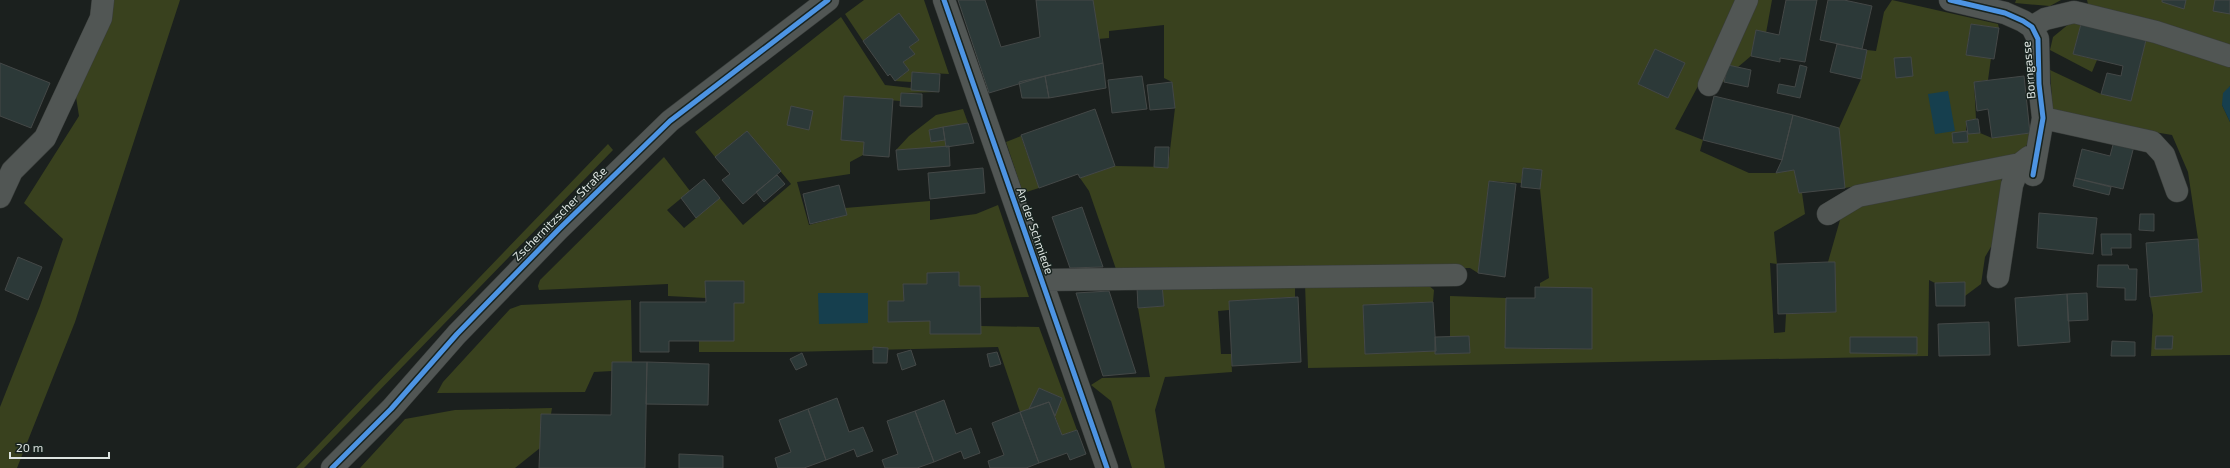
<svg xmlns="http://www.w3.org/2000/svg" width="2230" height="468" font-family="'Exo 2',sans-serif">
  <rect width="100%" height="100%" fill="#1b201e"/>
  <path fill="#39411e" fill-rule="evenodd" d="M 114,0 L 180,0 L 75,322 L 17,468 L 0,468 L 0,407 L 40,306 L 63,239 L 24,203 L 79,116 L 76,97 L 111,15 Z
    M 864,0 L 924,0 L 949,74 L 912,72 L 911,82 L 895,81 L 909,70 L 903,62 L 914,54 L 909,47 L 919,40 L 899,14 L 863,41 L 845,14 Z
    M 1093,0 L 1739,0 L 1705,73 L 1675,129 L 1703,140 L 1700,151 L 1749,173 L 1776,173 L 1794,170 L 1799,193 L 1802,193 L 1805,214 L 1774,232 L 1777,264 L 1770,263 L 1774,333 L 1785,332 L 1786,314 L 1836,312 L 1835,262 L 1828,262 L 1842,213 L 1868,200 L 2002,176 L 1995,240 L 1985,257 L 1981,284 L 1965,296 L 1965,282 L 1935,283 L 1929,280 L 1928,356 L 1308,368 L 1305,284 L 1427,284 L 1434,290 L 1433,302 L 1363,305 L 1365,354 L 1436,351 L 1436,354 L 1470,353 L 1469,336 L 1450,337 L 1450,296 L 1506,298 L 1506,348 L 1592,349 L 1592,288 L 1540,288 L 1540,283 L 1549,278 L 1540,189 L 1542,170 L 1523,168 L 1521,183 L 1489,181 L 1478,273 L 1470,268 L 1117,272 L 1089,191 L 1080,178 L 1115,166 L 1168,167 L 1175,108 L 1172,82 L 1164,78 L 1164,25 L 1109,31 L 1109,38 L 1098,39 ZM 1655,49 L 1685,63 L 1668,98 L 1638,84 Z
    M 1754,0 L 1772,0 L 1766,33 L 1756,30 L 1751,56 L 1738,67 L 1728,65 L 1724,82 L 1719,76 Z
    M 1892,0 L 1998,24 L 1999,28 L 1971,24 L 1966,54 L 1991,58 L 1988,80 L 1974,82 L 1976,119 L 1966,121 L 1966,142 L 1968,142 L 1968,134 L 1980,133 L 1992,138 L 2030,133 L 2028,143 L 2019,157 L 1845,188 L 1839,128 L 1861,79 L 1867,50 L 1876,51 L 1884,12 Z
    M 2016,0 L 2061,0 L 2050,6 L 2015,3 Z
    M 2087,0 L 2230,0 L 2230,48 L 2088,4 Z
    M 841,17 L 885,85 L 911,88 L 911,90 L 939,92 L 901,93 L 900,101 L 844,96 L 841,140 L 864,142 L 863,155 L 850,162 L 850,174 L 797,182 L 809,225 L 847,215 L 845,208 L 930,201 L 930,220 L 976,214 L 998,205 L 1029,297 L 980,298 L 980,326 L 1039,327 L 1077,430 L 1062,435 L 1055,416 L 1062,398 L 1039,388 L 1029,409 L 1020,412 L 998,347 L 789,352 L 699,352 L 699,341 L 734,303 L 744,303 L 744,281 L 706,281 L 706,298 L 668,296 L 668,284 L 539,290 L 538,286 L 540,280 L 664,157 L 690,191 L 667,210 L 684,228 L 720,198 L 743,225 L 791,184 L 747,131 L 715,157 L 695,132 Z
    M 2070,23 L 2081,24 L 2073,54 L 2097,60 L 2092,72 L 2050,50 L 2053,37 Z
    M 2146,40 L 2230,64 L 2230,86 L 2222,105 L 2230,122 L 2230,355 L 2151,356 L 2153,315 L 2150,297 L 2202,292 L 2198,239 L 2188,172 L 2172,135 L 2053,115 L 2050,70 L 2101,94 L 2131,101 Z
    M 963,109 L 968,123 L 930,130 L 931,142 L 945,140 L 946,147 L 896,150 L 909,136 L 936,115 Z
    M 1021,136 L 1039,188 L 1023,193 L 1006,142 Z
    M 608,144 L 613,150 L 304,468 L 296,468 Z
    M 1295,283 L 1295,297 L 1229,301 L 1229,310 L 1218,311 L 1221,354 L 1231,354 L 1232,372 L 1165,377 L 1155,410 L 1165,468 L 1132,468 L 1111,401 L 1091,385 L 1102,378 L 1150,377 L 1138,308 L 1164,306 L 1162,285 Z
    M 631,300 L 632,362 L 613,362 L 612,371 L 594,372 L 585,392 L 437,393 L 443,382 L 510,309 L 521,305 Z
    M 552,408 L 551,414 L 541,414 L 540,448 L 515,468 L 360,468 L 405,419 L 455,410 Z"/>
  <path fill="#163f4e" d="M 2230,86 L 2230,122 L 2222,105 L 2223,93 Z
    M 1948,91 L 1955,131 L 1935,134 L 1928,94 Z
    M 818,293 L 868,293 L 868,323 L 819,324 Z"/>
  <path fill="#2c3938" stroke="#444847" d="M 958,0 L 985,0 L 1001,47 L 1040,37 L 1036,0 L 1093,0 L 1103,63 L 1045,76 L 989,93 Z
    M 1786,0 L 1817,0 L 1805,62 L 1780,58 L 1780,62 L 1751,56 L 1756,30 L 1779,35 Z
    M 1828,0 L 1844,0 L 1872,6 L 1862,49 L 1820,40 Z
    M 2162,0 L 2186,0 L 2184,9 L 2162,2 Z
    M 2215,0 L 2230,0 L 2230,14 L 2213,11 Z
    M 899,13 L 919,40 L 909,47 L 915,54 L 903,62 L 909,70 L 895,81 L 890,74 L 888,76 L 863,41 Z
    M 1971,24 L 1999,28 L 1994,59 L 1966,55 Z
    M 2081,24 L 2146,40 L 2131,101 L 2101,94 L 2107,73 L 2121,76 L 2123,66 L 2073,54 Z
    M 1837,44 L 1867,50 L 1861,79 L 1830,72 Z
    M 1655,49 L 1685,63 L 1668,98 L 1638,84 Z
    M 1911,57 L 1913,76 L 1896,78 L 1894,58 Z
    M 0,63 L 50,83 L 31,128 L 0,116 Z
    M 1103,63 L 1106,88 L 1049,98 L 1045,76 Z
    M 1728,65 L 1751,70 L 1748,87 L 1724,82 Z
    M 1800,65 L 1807,67 L 1800,98 L 1777,93 L 1779,84 L 1795,87 Z
    M 912,72 L 940,74 L 939,92 L 911,90 Z
    M 1045,76 L 1049,98 L 1022,98 L 1019,82 Z
    M 1142,76 L 1147,109 L 1112,113 L 1108,80 Z
    M 2024,76 L 2030,133 L 1992,138 L 1988,109 L 1977,111 L 1974,82 Z
    M 1172,82 L 1175,108 L 1150,110 L 1147,85 Z
    M 901,93 L 922,94 L 922,107 L 900,106 Z
    M 844,96 L 893,99 L 889,157 L 863,155 L 864,142 L 841,140 Z
    M 1714,96 L 1793,115 L 1782,160 L 1703,140 Z
    M 791,106 L 813,111 L 809,130 L 787,125 Z
    M 1095,109 L 1115,166 L 1080,178 L 1078,174 L 1039,188 L 1021,135 Z
    M 1793,115 L 1839,128 L 1845,188 L 1799,193 L 1794,170 L 1776,173 L 1782,160 Z
    M 1976,119 L 1978,119 L 1980,133 L 1968,134 L 1966,121 Z
    M 968,123 L 974,143 L 946,147 L 943,127 Z
    M 943,127 L 945,140 L 931,142 L 929,130 Z
    M 747,131 L 781,171 L 743,204 L 722,180 L 730,174 L 715,157 Z
    M 1967,131 L 1968,142 L 1953,143 L 1952,133 Z
    M 2114,141 L 2134,146 L 2123,189 L 2075,178 L 2082,149 L 2110,156 Z
    M 949,146 L 950,166 L 898,170 L 896,150 Z
    M 1155,147 L 1169,147 L 1168,168 L 1154,167 Z
    M 983,168 L 985,193 L 930,199 L 928,173 Z
    M 1523,168 L 1542,170 L 1540,189 L 1521,187 Z
    M 777,175 L 785,184 L 764,202 L 756,192 Z
    M 2075,178 L 2111,187 L 2109,195 L 2073,186 Z
    M 704,179 L 720,198 L 696,218 L 681,198 Z
    M 1489,181 L 1516,184 L 1505,277 L 1478,273 Z
    M 839,185 L 847,215 L 810,224 L 803,194 Z
    M 1082,207 L 1103,267 L 1070,268 L 1052,217 Z
    M 2039,213 L 2097,218 L 2093,254 L 2037,248 Z
    M 2140,214 L 2154,214 L 2154,231 L 2139,230 Z
    M 2101,234 L 2131,234 L 2131,248 L 2111,248 L 2112,255 L 2102,255 Z
    M 2198,239 L 2202,292 L 2150,297 L 2146,243 Z
    M 18,257 L 42,267 L 28,300 L 5,290 Z
    M 1828,262 L 1835,262 L 1836,312 L 1778,314 L 1777,264 Z
    M 2098,265 L 2128,265 L 2129,269 L 2137,269 L 2136,300 L 2125,300 L 2125,288 L 2097,287 Z
    M 959,272 L 959,286 L 980,286 L 981,334 L 930,334 L 930,321 L 888,322 L 888,301 L 904,301 L 903,284 L 927,284 L 927,273 Z
    M 705,281 L 744,281 L 744,303 L 734,303 L 734,341 L 669,341 L 669,352 L 640,352 L 640,302 L 706,302 Z
    M 1965,282 L 1965,306 L 1936,306 L 1935,283 Z
    M 1162,285 L 1164,306 L 1138,308 L 1137,287 Z
    M 1535,287 L 1592,288 L 1592,349 L 1505,348 L 1506,298 L 1535,298 Z
    M 1109,291 L 1136,373 L 1103,376 L 1076,293 Z
    M 2087,293 L 2088,320 L 2068,321 L 2067,294 Z
    M 2067,294 L 2070,342 L 2018,346 L 2015,298 Z
    M 1298,297 L 1301,362 L 1232,366 L 1229,301 Z
    M 1433,302 L 1436,351 L 1365,354 L 1363,305 Z
    M 1989,322 L 1990,355 L 1939,356 L 1938,324 Z
    M 1469,336 L 1470,353 L 1435,354 L 1435,337 Z
    M 2156,336 L 2173,336 L 2172,349 L 2155,349 Z
    M 1850,337 L 1917,337 L 1917,354 L 1850,353 Z
    M 2112,341 L 2135,342 L 2135,356 L 2111,356 Z
    M 873,347 L 888,348 L 887,363 L 873,363 Z
    M 911,350 L 916,365 L 902,370 L 897,354 Z
    M 997,352 L 1001,364 L 990,367 L 987,354 Z
    M 802,353 L 807,365 L 796,370 L 790,359 Z
    M 612,362 L 647,362 L 645,468 L 539,468 L 541,414 L 611,415 Z
    M 647,362 L 709,364 L 708,405 L 646,404 Z
    M 1039,388 L 1062,398 L 1055,416 L 1049,402 L 1029,409 Z
    M 837,398 L 849,432 L 863,427 L 873,451 L 857,457 L 854,449 L 826,460 L 808,409 Z
    M 944,400 L 956,434 L 971,428 L 980,453 L 964,459 L 961,451 L 934,462 L 915,411 Z
    M 1049,402 L 1062,435 L 1077,430 L 1086,454 L 1070,460 L 1067,453 L 1039,463 L 1020,412 Z
    M 808,409 L 826,460 L 804,468 L 778,468 L 775,458 L 791,452 L 779,420 Z
    M 915,411 L 934,462 L 917,468 L 885,468 L 882,460 L 898,454 L 887,421 Z
    M 1020,412 L 1039,463 L 1026,468 L 990,468 L 988,461 L 1004,455 L 992,423 Z
    M 679,454 L 723,456 L 723,468 L 679,468 Z"/>
  <g fill="none" stroke-linecap="round" stroke-linejoin="round">
    <g stroke="#393d3b" stroke-width="23">
      <path id="minor" d="M 944,0 L 1107,468
        M 1950,0 L 2005,13 L 2023,21 L 2032,27 L 2038,39 L 2039,84 L 2043,118 L 2033,175
        M 2032,27 L 2045,19 L 2074,12 L 2156,32 L 2230,56
        M 1709,85 L 1747,0
        M 2043,118 L 2152,142 L 2164,155 L 2177,191
        M 0,197 L 12,171 L 45,138 L 101,18 L 103,0
        M 1828,214 L 1858,196 L 2020,164
        M 1998,277 L 2012,185 L 2020,164 L 2029,157
        M 1042,280 L 1456,275
        M 332,468 L 391,409 L 457,334 L 559,229 L 670,121 L 828,0"/>
    </g>
    <use href="#minor" stroke="#515654" stroke-width="22"/>
    <g stroke="#18231f" stroke-width="8">
      <path id="cycleway" d="M 944,0 L 1107,468
        M 1950,0 L 2005,13 L 2023,21 L 2032,27 L 2038,39 L 2039,84 L 2043,118 L 2033,175
        M 332,468 L 391,409 L 457,334 L 559,229 L 670,121 L 828,0"/>
    </g>
    <use href="#cycleway" stroke="#4d94e3" stroke-width="5"/>
  </g>
  <g text-anchor="middle" stroke-width="3" stroke-linejoin="round" paint-order="stroke">
    <g font-size="12" fill="#dde4e1" stroke="#18231f">
      <text transform="translate(2029 70) rotate(-95)" y="4">Borngasse</text>
      <text transform="translate(560 214) rotate(-45)" y="4">Zschernitzscher Straße</text>
      <text transform="translate(1035 231) rotate(71)" y="4">An der Schmiede</text>
    </g>
  </g>
  <path d="M10 452v6h99v-6" fill="none" stroke="#dde4e1" stroke-width="2"/>
  <text x="16" y="452" font-size="12" fill="#dde4e1" stroke="#18231f" stroke-width="3" paint-order="stroke">20 m</text>
</svg>
